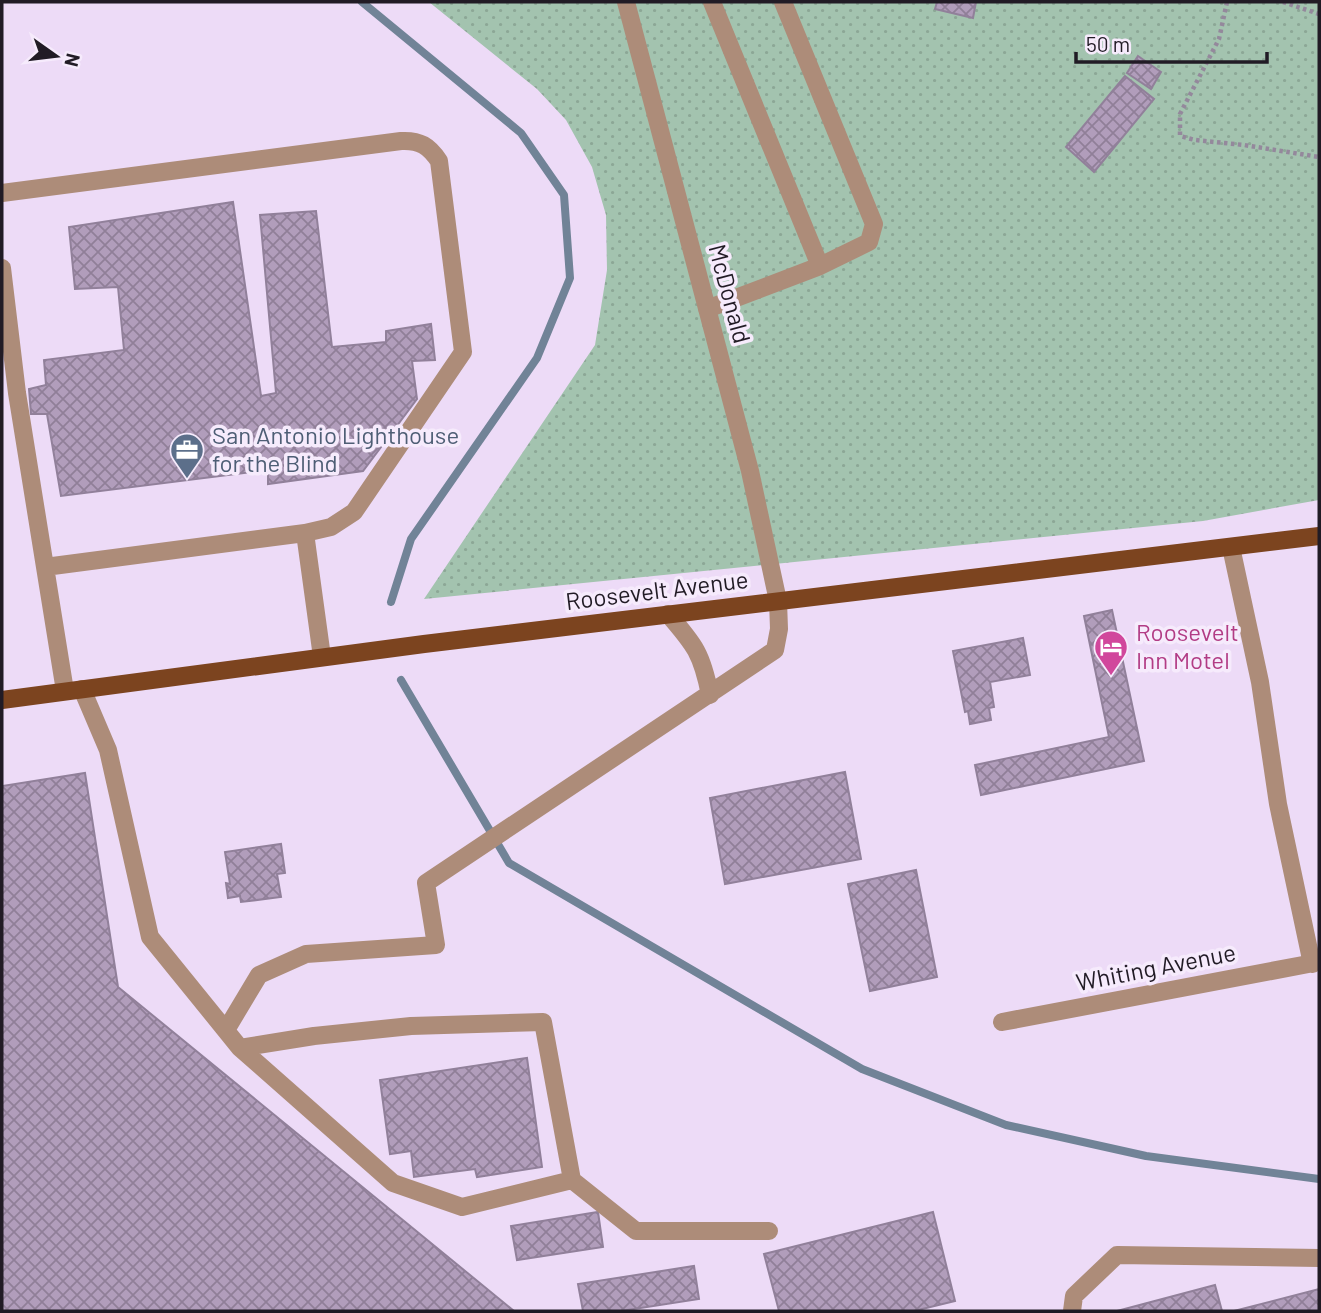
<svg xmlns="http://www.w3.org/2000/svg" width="1321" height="1313" font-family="Barlow,sans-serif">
  <defs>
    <pattern id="green-dots" width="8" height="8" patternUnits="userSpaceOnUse" patternTransform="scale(1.75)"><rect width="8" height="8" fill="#a3c3af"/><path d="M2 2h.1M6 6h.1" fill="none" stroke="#8ca796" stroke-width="1.8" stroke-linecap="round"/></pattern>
    <pattern id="building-cross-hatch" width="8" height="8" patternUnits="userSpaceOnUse" patternTransform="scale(1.75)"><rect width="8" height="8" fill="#b19dbb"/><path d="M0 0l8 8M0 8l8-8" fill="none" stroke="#907f98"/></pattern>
  </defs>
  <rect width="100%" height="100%" fill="#eddbf7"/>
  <path fill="url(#green-dots)" d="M 429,2 L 1319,2 L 1319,500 L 1203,521 L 424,599 L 595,345 L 607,270 L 606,215 L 592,167 L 566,120 L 537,89 Z"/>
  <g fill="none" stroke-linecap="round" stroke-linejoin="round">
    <path stroke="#718397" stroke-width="8" d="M 362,2 L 521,133 L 564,195 L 570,278 L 537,358 L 411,539 L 391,602
      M 401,680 L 509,863 L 862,1069 L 1006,1125 L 1146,1156 L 1319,1179"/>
  </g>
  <path fill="url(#building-cross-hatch)" stroke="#91809a" stroke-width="2" d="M 937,2 L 976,2 L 973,18 L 935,9 Z
    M 1138,56 L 1161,72 L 1151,89 L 1127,73 Z
    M 1125,76 L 1154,99 L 1094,172 L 1066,147 Z
    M 233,202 L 261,396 L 276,393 L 260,215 L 316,211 L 332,347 L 386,342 L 386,331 L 431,324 L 435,360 L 412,361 L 417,399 L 363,471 L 268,484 L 268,470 L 61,496 L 47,414 L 31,414 L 29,389 L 46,385 L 44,360 L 124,350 L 118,287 L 75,289 L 69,227 Z
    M 1112,610 L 1144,761 L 981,795 L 975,765 L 1109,737 L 1084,616 Z
    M 1023,638 L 1030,675 L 990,682 L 994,707 L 989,708 L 991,720 L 970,724 L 968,711 L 965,712 L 953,651 Z
    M 845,772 L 861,859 L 725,884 L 710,798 Z
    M 85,773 L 118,987 L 514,1311 L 2,1311 L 2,786 Z
    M 281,844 L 285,873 L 277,874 L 281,897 L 241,902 L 240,896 L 228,898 L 226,883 L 230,884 L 225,852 Z
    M 916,870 L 937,977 L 870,991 L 848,884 Z
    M 527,1058 L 542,1167 L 477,1177 L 475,1169 L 414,1177 L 411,1151 L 390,1154 L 380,1080 Z
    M 598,1212 L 603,1247 L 517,1260 L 511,1226 Z
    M 933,1212 L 955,1301 L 914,1311 L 779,1311 L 764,1254 Z
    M 694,1266 L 699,1299 L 621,1311 L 583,1311 L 578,1284 Z
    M 1215,1285 L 1222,1311 L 1117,1311 Z
    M 1319,1289 L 1319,1311 L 1234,1311 Z"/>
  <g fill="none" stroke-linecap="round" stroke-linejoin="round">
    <path stroke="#94889c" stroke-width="4.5" stroke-dasharray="3.5 3.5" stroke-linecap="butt" d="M 1227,2 L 1219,39 L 1180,114 L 1180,136 L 1195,140 L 1244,145 L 1319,157
      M 1283,2 L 1319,14"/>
    <path stroke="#ad8c79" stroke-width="18" d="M 712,2 L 820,266
      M 2,193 L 401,141 C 420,140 429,146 439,161 L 463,352 L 354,512 L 331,527 L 305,533
      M 2,268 L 17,393 L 45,567
      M 707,309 L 820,266 L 869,242 L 874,224 L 783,2
      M 1231,547 L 1260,682 L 1278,804 L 1312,964
      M 668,614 C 695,645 702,654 710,695
      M 82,689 L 108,750 L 150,937 L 240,1048 L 393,1183 L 462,1207 L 572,1180 L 543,1022 L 411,1026 L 314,1036 L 240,1048
      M 65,691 L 45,567 L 305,533 L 322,657
      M 1002,1022 L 1319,962
      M 226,1030 L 259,975 L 306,954 L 436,945 L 426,883 L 775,650 L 779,629 L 778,601 L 750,471 L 626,2
      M 572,1180 L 636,1231 L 769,1231
      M 1072,1311 L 1074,1296 L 1117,1255 L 1319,1258"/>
    <path stroke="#7c441f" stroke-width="18" d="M 2,700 L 424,644 L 1319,536"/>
  </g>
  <defs>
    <g id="office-pin" transform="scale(1.75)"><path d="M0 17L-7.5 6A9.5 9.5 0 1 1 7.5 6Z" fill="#5c6f8a" stroke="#f6ebfc"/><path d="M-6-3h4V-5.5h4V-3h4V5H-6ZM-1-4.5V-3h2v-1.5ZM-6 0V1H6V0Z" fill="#fff"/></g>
    <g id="hotel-pin" transform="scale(1.75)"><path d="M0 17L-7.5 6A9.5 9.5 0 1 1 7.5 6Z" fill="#d1479c" stroke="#f6ebfc"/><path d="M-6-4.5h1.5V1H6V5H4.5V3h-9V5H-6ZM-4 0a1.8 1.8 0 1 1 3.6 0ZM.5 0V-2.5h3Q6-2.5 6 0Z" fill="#fff"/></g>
  </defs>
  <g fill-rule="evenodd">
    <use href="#office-pin" x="187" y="450"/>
    <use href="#hotel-pin" x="1111" y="647"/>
  </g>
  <g text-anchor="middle" stroke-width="7" stroke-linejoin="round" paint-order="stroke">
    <g font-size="24" fill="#211b25" stroke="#f6ebfc">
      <text transform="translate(729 294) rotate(75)" y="8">McDonald</text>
      <text transform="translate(657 591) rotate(-7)" y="8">Roosevelt Avenue</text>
      <text transform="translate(1156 968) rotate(-11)" y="8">Whiting Avenue</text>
    </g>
    <g font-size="24" fill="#4e5e75" stroke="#f6ebfc" text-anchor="start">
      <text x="212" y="444">San Antonio Lighthouse<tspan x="212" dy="28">for the Blind</tspan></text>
    </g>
    <g font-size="24" fill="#b23c85" stroke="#f6ebfc" text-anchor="start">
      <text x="1136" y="641">Roosevelt<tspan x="1136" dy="28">Inn Motel</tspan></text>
    </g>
  </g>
  <rect width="1321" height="1313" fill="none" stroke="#211b25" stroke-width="7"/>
  <g transform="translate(56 56) rotate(104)" stroke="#f6ebfc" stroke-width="5" paint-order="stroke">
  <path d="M0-5L12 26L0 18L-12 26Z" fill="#211b25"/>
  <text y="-10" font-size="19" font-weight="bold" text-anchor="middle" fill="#211b25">N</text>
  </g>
  <path d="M1076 52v10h191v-10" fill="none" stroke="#211b25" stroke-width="3.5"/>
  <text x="1086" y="52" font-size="21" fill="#211b25" stroke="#f6ebfc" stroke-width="5" paint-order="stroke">50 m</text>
</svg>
